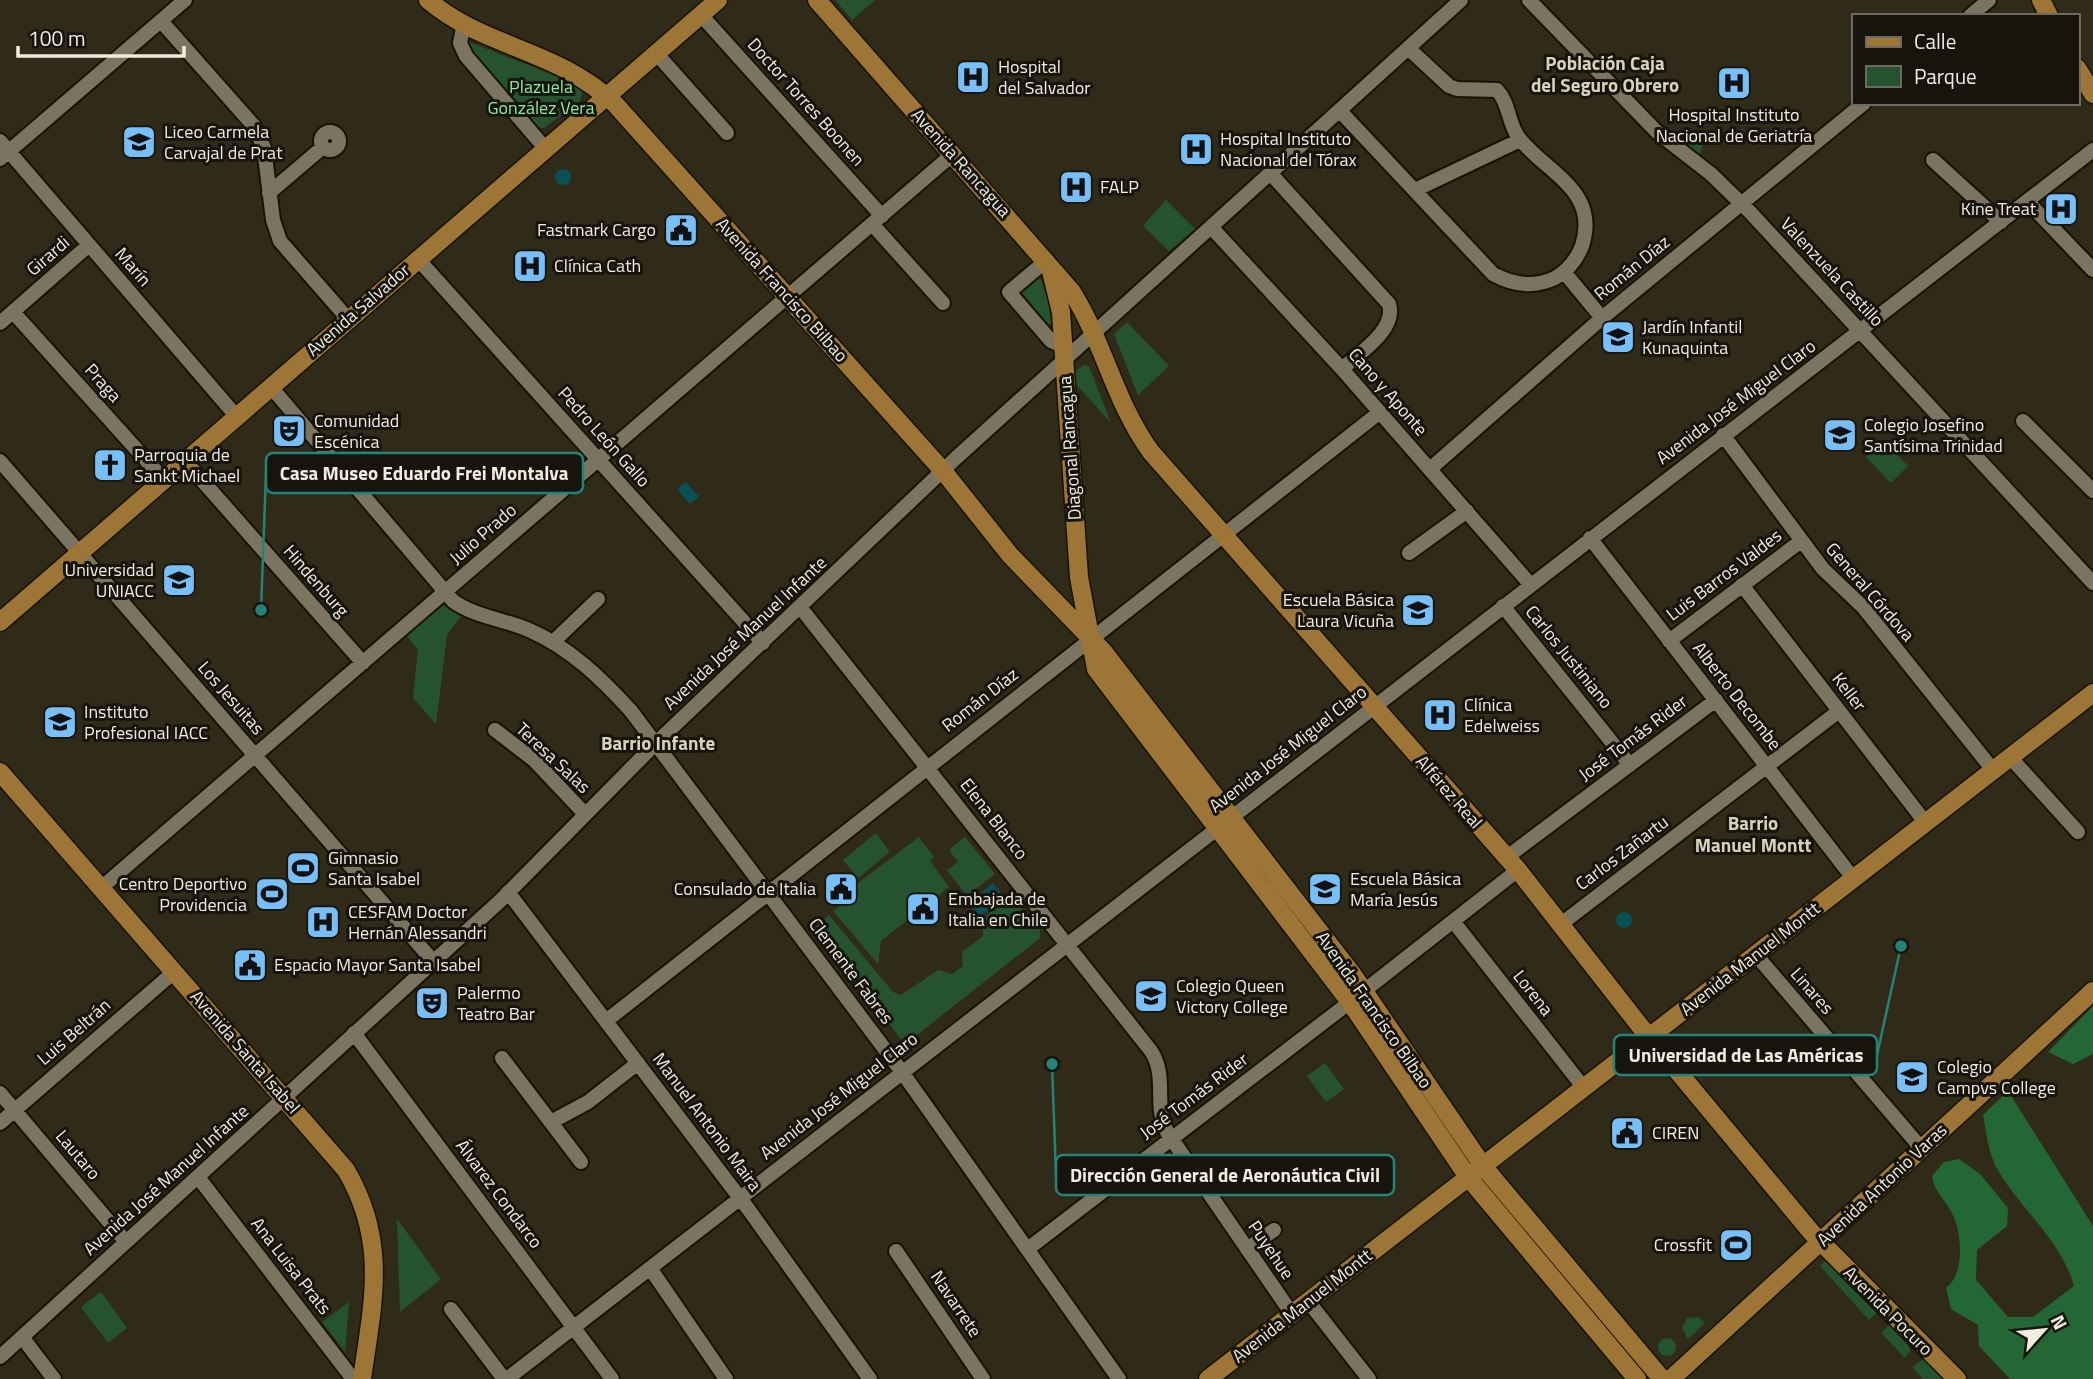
<svg xmlns="http://www.w3.org/2000/svg" width="2093" height="1379" font-family="'Titillium Web',sans-serif">
  <rect width="100%" height="100%" fill="#302b19"/>
  <path fill="#26532f" d="M 835,0 L 875,0 L 852,20 Z
    M 464,40 L 577,84 L 583,88 L 580,101 L 544,128 L 532,127 L 466,49 Z
    M 1667,134 L 1686,134 L 1703,146 L 1697,160 Z
    M 1166,200 L 1195,229 L 1169,251 L 1143,226 Z
    M 1038,273 L 1048,298 L 1051,323 L 1046,329 L 1017,292 Z
    M 1127,322 L 1169,366 L 1138,395 L 1114,334 Z
    M 1083,365 L 1089,366 L 1111,423 L 1075,383 L 1074,373 Z
    M 1883,440 L 1908,466 L 1891,483 L 1866,457 Z
    M 446,598 L 464,612 L 447,635 L 436,724 L 413,698 L 418,650 L 404,632 Z
    M 876,833 L 890,852 L 858,878 L 843,860 Z
    M 919,837 L 934,857 L 930,861 L 949,887 L 881,941 L 878,964 L 833,911 L 858,891 L 854,886 Z
    M 965,837 L 995,874 L 967,896 L 947,870 L 958,862 L 949,850 Z
    M 1011,895 L 1040,931 L 1040,938 L 908,1042 L 903,1042 L 817,926 L 829,915 L 893,992 L 901,995 L 938,970 L 952,974 L 963,966 L 962,952 L 983,936 L 982,919 Z
    M 1325,1063 L 1344,1089 L 1326,1102 L 1307,1076 Z
    M 397,1219 L 441,1279 L 400,1312 Z
    M 1826,1260 L 1878,1312 L 1869,1320 L 1820,1266 Z
    M 101,1292 L 127,1328 L 108,1343 L 81,1307 Z
    M 349,1302 L 345,1352 L 322,1322 Z
    M 1699,1317 L 1705,1323 L 1688,1339 L 1682,1327 L 1687,1318 Z
    M 1889,1325 L 1908,1345 L 1910,1351 L 1905,1358 L 1881,1333 Z
    M1658 1347a9 9 0 1 1 18 0a9 9 0 1 1-18 0Z
    M 1924,1359 L 1944,1379 L 1923,1379 L 1912,1367 Z"/>
  <path fill="#236834" d="M 2093,1006 L 2093,1054 L 2073,1064 L 2048,1052 Z
    M 2008,1091 L 2093,1226 L 2093,1379 L 2010,1379 L 1979,1346 L 1978,1325 L 1951,1309 L 1946,1288 C 1965,1274 1962,1234 1953,1215 C 1947,1201 1934,1192 1932,1176 L 1944,1162 L 1959,1159 L 1980,1174 L 2008,1208 L 2007,1226 L 1977,1250 L 1976,1280 L 2008,1317 L 2033,1317 L 2074,1286 C 2062,1242 2022,1210 1999,1172 C 1988,1154 1987,1135 1983,1115 Z"/>
  <path fill="#095156" d="M555 177a8 8 0 1 1 16 0a8 8 0 1 1-16 0Z
    M 686,482 L 699,497 L 690,504 L 677,489 Z
    M 993,883 L 1004,897 L 980,917 L 969,903 Z
    M1616 920a8 8 0 1 1 16 0a8 8 0 1 1-16 0Z"/>
  <g fill="none" stroke-linecap="round" stroke-linejoin="round">
    <g stroke="#181304" stroke-width="18">
      <path id="minor" d="M 1529,0 L 1657,132 L 1711,174 L 1750,212 L 2093,583
        M 701,15 L 882,216
        M 1970,16 L 1989,0
        M 161,21 L 254,126 L 264,148 L 273,220 L 280,241 L 348,319
        M 464,23 L 460,43 L 466,56 L 545,148
        M 656,53 L 727,133
        M 1340,111 L 1493,274 C 1513,285 1534,288 1555,278 C 1567,271 1577,259 1582,246 C 1600,190 1546,173 1519,138 C 1508,124 1510,104 1497,90 L 1457,89 L 1449,86 L 1408,48
        M321 141a9 9 0 1 1 18 0a9 9 0 1 1-18 0Z
        M 0,141 L 237,417
        M 0,159 L 185,0
        M 1933,160 L 2001,222
        M 1271,174 L 1389,304 C 1397,330 1359,353 1342,369
        M 1415,190 L 1520,140
        M 269,193 L 323,147
        M 2027,201 L 2093,270
        M 872,224 L 943,303
        M 1212,228 L 1342,369 L 1530,584
        M 417,258 L 763,643
        M 1047,260 L 1009,292 L 1051,341 L 1063,346
        M 1564,272 L 1602,318
        M 13,312 L 164,480
        M 0,323 L 89,245
        M 271,387 L 453,601 C 475,617 504,619 529,630 C 570,648 601,678 631,711 L 902,1072 L 1119,1379
        M 2023,421 L 2093,491
        M 1723,435 L 1823,569 L 1863,607 L 1993,770
        M 0,461 L 433,961
        M 185,461 L 363,663
        M 1430,469 L 1602,318 L 1864,103
        M 1590,538 L 1853,878
        M 1409,553 L 1467,511
        M 1742,585 L 1925,822
        M 1503,606 L 1630,765
        M 800,607 L 1151,1051 C 1168,1077 1153,1105 1167,1132 L 1292,1314
        M 1669,641 L 1801,541
        M 553,642 L 598,599
        M 495,730 L 534,760 L 585,814
        M 2010,757 L 2078,832
        M 1507,857 L 1716,700
        M 101,888 L 953,154
        M 508,892 L 749,1210 L 870,1379
        M 1453,921 L 1584,1088
        M 1561,924 L 1839,711
        M 1756,955 L 1922,1149
        M 1364,991 L 1518,870
        M 606,1021 L 1380,412
        M 354,1033 L 612,1379
        M 502,1058 L 581,1162
        M 0,1093 L 126,1242
        M 551,1122 L 588,1102 L 638,1063
        M 0,1123 L 174,972
        M 198,1177 L 353,1379
        M 1029,1248 L 1350,1002
        M 1247,1249 L 1274,1230
        M 896,1251 L 983,1379
        M 650,1268 L 726,1379
        M 1308,1301 L 1369,1379
        M 451,1309 L 504,1379
        M 22,1337 L 54,1379
        M 0,1357 L 501,900 L 657,742 L 956,458 L 1461,0
        M 507,1379 L 2093,150"/>
    </g>
    <g stroke="#181304" stroke-width="21">
      <path id="major" d="M 428,0 C 484,48 557,49 615,104 L 944,472 L 1010,555 L 1103,651 L 1353,975 L 1483,1166 L 1662,1379
        M 817,0 L 1072,292 C 1104,343 1115,403 1151,452 L 1518,870 L 1640,1026 L 1812,1233 L 1957,1379
        M 2041,0 L 2049,16
        M 2077,68 L 2093,94
        M 1051,271 L 1061,312 L 1079,577 L 1096,669 L 1350,1002 L 1468,1177 L 1637,1379
        M 0,622 L 718,0
        M 0,772 L 346,1170 C 388,1242 373,1301 362,1379
        M 1208,1379 L 2093,693
        M 1671,1379 L 2093,991"/>
    </g>
    <use href="#minor" stroke="#7a7460" stroke-width="14"/>
    <use href="#major" stroke="#9d7637" stroke-width="18"/>
  </g>
  <defs>
    <g id="hospital-square" transform="scale(1.75)"><rect x="-9" y="-9" width="18" height="18" rx="4" fill="#78bff7" stroke="#16140c"/><path d="M-5-5h3v3.5h4V-5h3V5h-3V1.5h-4V5h-3Z" fill="#111"/></g>
    <g id="school-square" transform="scale(1.75)"><rect x="-9" y="-9" width="18" height="18" rx="4" fill="#78bff7" stroke="#16140c"/><path d="M0-5L7-2L0 1L-7-2ZM-4 1L0 2.5L4 1V4Q0 6-4 4Z" fill="#111"/></g>
    <g id="civic-square" transform="scale(1.75)"><rect x="-9" y="-9" width="18" height="18" rx="4" fill="#78bff7" stroke="#16140c"/><path d="M-.6-6.5H3V-4.5H.6V-3L4-1V1h2V6H-6V1h2V-1L-.6-3ZM-1.2 2.5V6h2.4V2.5Z" fill="#111"/></g>
    <g id="theatre-square" transform="scale(1.75)"><rect x="-9" y="-9" width="18" height="18" rx="4" fill="#78bff7" stroke="#16140c"/><path d="M-5-5.5Q0-4 5-5.5V0Q5 5 0 6Q-5 5-5 0ZM-3.3-2.5H-1v1.5H-3.3ZM1-2.5H3.3v1.5H1ZM-2.8 1Q0 5.5 2.8 1Z" fill="#111"/></g>
    <g id="church-square" transform="scale(1.75)"><rect x="-9" y="-9" width="18" height="18" rx="4" fill="#78bff7" stroke="#16140c"/><path d="M-1.2-6h2.4v3.5h3.3v2.4h-3.3V6h-2.4V-.1h-3.3v-2.4h3.3Z" fill="#111"/></g>
    <g id="university-square" transform="scale(1.75)"><rect x="-9" y="-9" width="18" height="18" rx="4" fill="#78bff7" stroke="#16140c"/><path d="M0-5L7-2L0 1L-7-2ZM-4 1L0 2.5L4 1V4Q0 6-4 4Z" fill="#111"/></g>
    <g id="stadium-square" transform="scale(1.75)"><rect x="-9" y="-9" width="18" height="18" rx="4" fill="#78bff7" stroke="#16140c"/><path d="M0-5a6.5 5 0 1 0 0 10a6.5 5 0 1 0 0-10ZM-3.5-1.8h7v3.6h-7Z" fill="#111"/></g>
  </defs>
  <g fill-rule="evenodd">
    <use href="#hospital-square" x="973" y="77"/>
    <use href="#hospital-square" x="1734" y="83"/>
    <use href="#school-square" x="139" y="142"/>
    <use href="#hospital-square" x="1196" y="149"/>
    <use href="#hospital-square" x="1076" y="187"/>
    <use href="#hospital-square" x="2061" y="209"/>
    <use href="#civic-square" x="681" y="230"/>
    <use href="#hospital-square" x="530" y="266"/>
    <use href="#school-square" x="1618" y="337"/>
    <use href="#theatre-square" x="289" y="431"/>
    <use href="#school-square" x="1840" y="435"/>
    <use href="#church-square" x="110" y="465"/>
    <use href="#university-square" x="179" y="580"/>
    <use href="#school-square" x="1418" y="610"/>
    <use href="#hospital-square" x="1440" y="715"/>
    <use href="#university-square" x="60" y="722"/>
    <use href="#stadium-square" x="303" y="868"/>
    <use href="#civic-square" x="841" y="889"/>
    <use href="#school-square" x="1325" y="889"/>
    <use href="#stadium-square" x="272" y="894"/>
    <use href="#civic-square" x="923" y="909"/>
    <use href="#hospital-square" x="323" y="922"/>
    <use href="#civic-square" x="250" y="965"/>
    <use href="#school-square" x="1151" y="996"/>
    <use href="#theatre-square" x="432" y="1003"/>
    <use href="#school-square" x="1912" y="1077"/>
    <use href="#civic-square" x="1627" y="1133"/>
    <use href="#stadium-square" x="1736" y="1245"/>
  </g>
  <g text-anchor="middle" stroke-width="6" stroke-linejoin="round" paint-order="stroke">
    <g font-size="18" fill="#efece0" stroke="#16140c" text-anchor="start">
      <text x="998" y="73">Hospital<tspan x="998" dy="21">del Salvador</tspan></text>
      <text x="1734" y="121" text-anchor="middle">Hospital Instituto<tspan x="1734" dy="21">Nacional de Geriatría</tspan></text>
      <text x="164" y="138">Liceo Carmela<tspan x="164" dy="21">Carvajal de Prat</tspan></text>
      <text x="1220" y="145">Hospital Instituto<tspan x="1220" dy="21">Nacional del Tórax</tspan></text>
      <text x="1100" y="193">FALP</text>
      <text x="2036" y="215" text-anchor="end">Kine Treat</text>
      <text x="656" y="236" text-anchor="end">Fastmark Cargo</text>
      <text x="554" y="272">Clínica Cath</text>
      <text x="1642" y="333">Jardín Infantil<tspan x="1642" dy="21">Kunaquinta</tspan></text>
      <text x="314" y="427">Comunidad<tspan x="314" dy="21">Escénica</tspan></text>
      <text x="1864" y="431">Colegio Josefino<tspan x="1864" dy="21">Santísima Trinidad</tspan></text>
      <text x="134" y="461">Parroquia de<tspan x="134" dy="21">Sankt Michael</tspan></text>
      <text x="154" y="576" text-anchor="end">Universidad<tspan x="154" dy="21">UNIACC</tspan></text>
      <text x="1394" y="606" text-anchor="end">Escuela Básica<tspan x="1394" dy="21">Laura Vicuña</tspan></text>
      <text x="1464" y="711">Clínica<tspan x="1464" dy="21">Edelweiss</tspan></text>
      <text x="84" y="718">Instituto<tspan x="84" dy="21">Profesional IACC</tspan></text>
      <text x="328" y="864">Gimnasio<tspan x="328" dy="21">Santa Isabel</tspan></text>
      <text x="1350" y="885">Escuela Básica<tspan x="1350" dy="21">María Jesús</tspan></text>
      <text x="247" y="890" text-anchor="end">Centro Deportivo<tspan x="247" dy="21">Providencia</tspan></text>
      <text x="816" y="895" text-anchor="end">Consulado de Italia</text>
      <text x="948" y="905">Embajada de<tspan x="948" dy="21">Italia en Chile</tspan></text>
      <text x="348" y="918">CESFAM Doctor<tspan x="348" dy="21">Hernán Alessandri</tspan></text>
      <text x="274" y="971">Espacio Mayor Santa Isabel</text>
      <text x="1176" y="992">Colegio Queen<tspan x="1176" dy="21">Victory College</tspan></text>
      <text x="457" y="999">Palermo<tspan x="457" dy="21">Teatro Bar</tspan></text>
      <text x="1937" y="1073">Colegio<tspan x="1937" dy="21">Campvs College</tspan></text>
      <text x="1652" y="1139">CIREN</text>
      <text x="1712" y="1251" text-anchor="end">Crossfit</text>
    </g>
    <g font-size="18" fill="#8dea9e" stroke="#16140c">
      <text x="541" y="93">Plazuela<tspan x="541" dy="21">González Vera</tspan></text>
    </g>
    <g font-size="18" fill="#efece0" stroke="#16140c">
      <text transform="translate(806 102) rotate(48)" y="6">Doctor Torres Boonen</text>
      <text transform="translate(961 163) rotate(48)" y="6">Avenida Rancagua</text>
      <text transform="translate(48 256) rotate(-41)" y="6">Girardi</text>
      <text transform="translate(133 267) rotate(49)" y="6">Marín</text>
      <text transform="translate(1632 268) rotate(-39)" y="6">Román Díaz</text>
      <text transform="translate(1832 272) rotate(47)" y="6">Valenzuela Castillo</text>
      <text transform="translate(782 290) rotate(48)" y="6">Avenida Francisco Bilbao</text>
      <text transform="translate(358 310) rotate(-41)" y="6">Avenida Salvador</text>
      <text transform="translate(103 383) rotate(48)" y="6">Praga</text>
      <text transform="translate(1388 392) rotate(49)" y="6">Cano y Aponte</text>
      <text transform="translate(1736 402) rotate(-37)" y="6">Avenida José Miguel Claro</text>
      <text transform="translate(604 437) rotate(48)" y="6">Pedro León Gallo</text>
      <text transform="translate(1070 448) rotate(-94)" y="6">Diagonal Rancagua</text>
      <text transform="translate(483 534) rotate(-41)" y="6">Julio Prado</text>
      <text transform="translate(1724 575) rotate(-37)" y="6">Luis Barros Valdes</text>
      <text transform="translate(316 581) rotate(49)" y="6">Hindenburg</text>
      <text transform="translate(1870 592) rotate(49)" y="6">General Córdova</text>
      <text transform="translate(745 633) rotate(-43)" y="6">Avenida José Manuel Infante</text>
      <text transform="translate(1569 657) rotate(51)" y="6">Carlos Justiniano</text>
      <text transform="translate(1849 692) rotate(52)" y="6">Keller</text>
      <text transform="translate(1737 696) rotate(52)" y="6">Alberto Decombe</text>
      <text transform="translate(231 698) rotate(49)" y="6">Los Jesuitas</text>
      <text transform="translate(980 700) rotate(-38)" y="6">Román Díaz</text>
      <text transform="translate(1633 738) rotate(-37)" y="6">José Tomás Rider</text>
      <text transform="translate(1288 749) rotate(-38)" y="6">Avenida José Miguel Claro</text>
      <text transform="translate(553 758) rotate(43)" y="6">Teresa Salas</text>
      <text transform="translate(1449 792) rotate(49)" y="6">Alférez Real</text>
      <text transform="translate(994 819) rotate(52)" y="6">Elena Blanco</text>
      <text transform="translate(1622 853) rotate(-37)" y="6">Carlos Zañartu</text>
      <text transform="translate(1750 959) rotate(-38)" y="6">Avenida Manuel Montt</text>
      <text transform="translate(851 971) rotate(53)" y="6">Clemente Fabres</text>
      <text transform="translate(1812 991) rotate(49)" y="6">Linares</text>
      <text transform="translate(1533 993) rotate(52)" y="6">Lorena</text>
      <text transform="translate(1374 1010) rotate(55)" y="6">Avenida Francisco Bilbao</text>
      <text transform="translate(74 1032) rotate(-41)" y="6">Luis Beltrán</text>
      <text transform="translate(245 1052) rotate(49)" y="6">Avenida Santa Isabel</text>
      <text transform="translate(839 1096) rotate(-38)" y="6">Avenida José Miguel Claro</text>
      <text transform="translate(1194 1096) rotate(-37)" y="6">José Tomás Rider</text>
      <text transform="translate(707 1122) rotate(53)" y="6">Manuel Antonio Maira</text>
      <text transform="translate(78 1155) rotate(50)" y="6">Lautaro</text>
      <text transform="translate(166 1180) rotate(-42)" y="6">Avenida José Manuel Infante</text>
      <text transform="translate(1882 1185) rotate(-43)" y="6">Avenida Antonio Varas</text>
      <text transform="translate(499 1194) rotate(53)" y="6">Álvarez Condarco</text>
      <text transform="translate(1271 1250) rotate(56)" y="6">Puyehue</text>
      <text transform="translate(291 1266) rotate(52)" y="6">Ana Luisa Prats</text>
      <text transform="translate(956 1304) rotate(56)" y="6">Navarrete</text>
      <text transform="translate(1302 1306) rotate(-38)" y="6">Avenida Manuel Montt</text>
      <text transform="translate(1888 1311) rotate(45)" y="6">Avenida Pocuro</text>
    </g>
    <g font-size="19" font-weight="bold" fill="#d7d2bb" stroke="#16140c">
      <text x="1605" y="70">Población Caja<tspan x="1605" dy="22">del Seguro Obrero</tspan></text>
      <text x="658" y="750">Barrio Infante</text>
      <text x="1753" y="830">Barrio<tspan x="1753" dy="22">Manuel Montt</tspan></text>
    </g>
  </g>
  <path fill="none" stroke="#258279" stroke-width="2.5" d="M261 610L266 473M1901 946L1877 1055M1052 1064L1056 1175"/>
  <g fill="#258279" stroke="#16140c" stroke-width="2.5">
    <circle cx="261" cy="610" r="7"/>
    <circle cx="1901" cy="946" r="7"/>
    <circle cx="1052" cy="1064" r="7"/>
  </g>
  <g fill="#16140c" stroke="#258279" stroke-width="2.5">
    <rect x="266" y="453" width="317" height="40" rx="7"/>
    <rect x="1614" y="1035" width="263" height="40" rx="7"/>
    <rect x="1056" y="1155" width="338" height="40" rx="7"/>
  </g>
  <g font-size="19" text-anchor="middle" font-weight="bold" fill="#efece0">
    <text x="424" y="480">Casa Museo Eduardo Frei Montalva</text>
    <text x="1746" y="1062">Universidad de Las Américas</text>
    <text x="1225" y="1182">Dirección General de Aeronáutica Civil</text>
  </g>
  <rect x="1852" y="14" width="228" height="91" fill="#16140c" stroke="#6d6a61" stroke-width="2"/>
  <rect x="1866" y="37" width="35" height="10" fill="#9d7637" stroke="#6d6a61" stroke-width="2"/>
  <text x="1914" y="49" font-size="21" fill="#efece0">Calle</text>
  <rect x="1866" y="66" width="35" height="21" fill="#26532f" stroke="#6d6a61" stroke-width="2"/>
  <text x="1914" y="84" font-size="21" fill="#efece0">Parque</text>
  <g transform="translate(2044 1330) rotate(63)" stroke="#16140c" stroke-width="5" paint-order="stroke">
  <path d="M0-5L12 26L0 18L-12 26Z" fill="#efece0"/>
  <text y="-10" font-size="19" font-weight="bold" text-anchor="middle" fill="#efece0">N</text>
  </g>
  <path d="M18 46v10h166v-10" fill="none" stroke="#efece0" stroke-width="3.5"/>
  <text x="28" y="46" font-size="21" fill="#efece0" stroke="#16140c" stroke-width="5" paint-order="stroke">100 m</text>
</svg>
